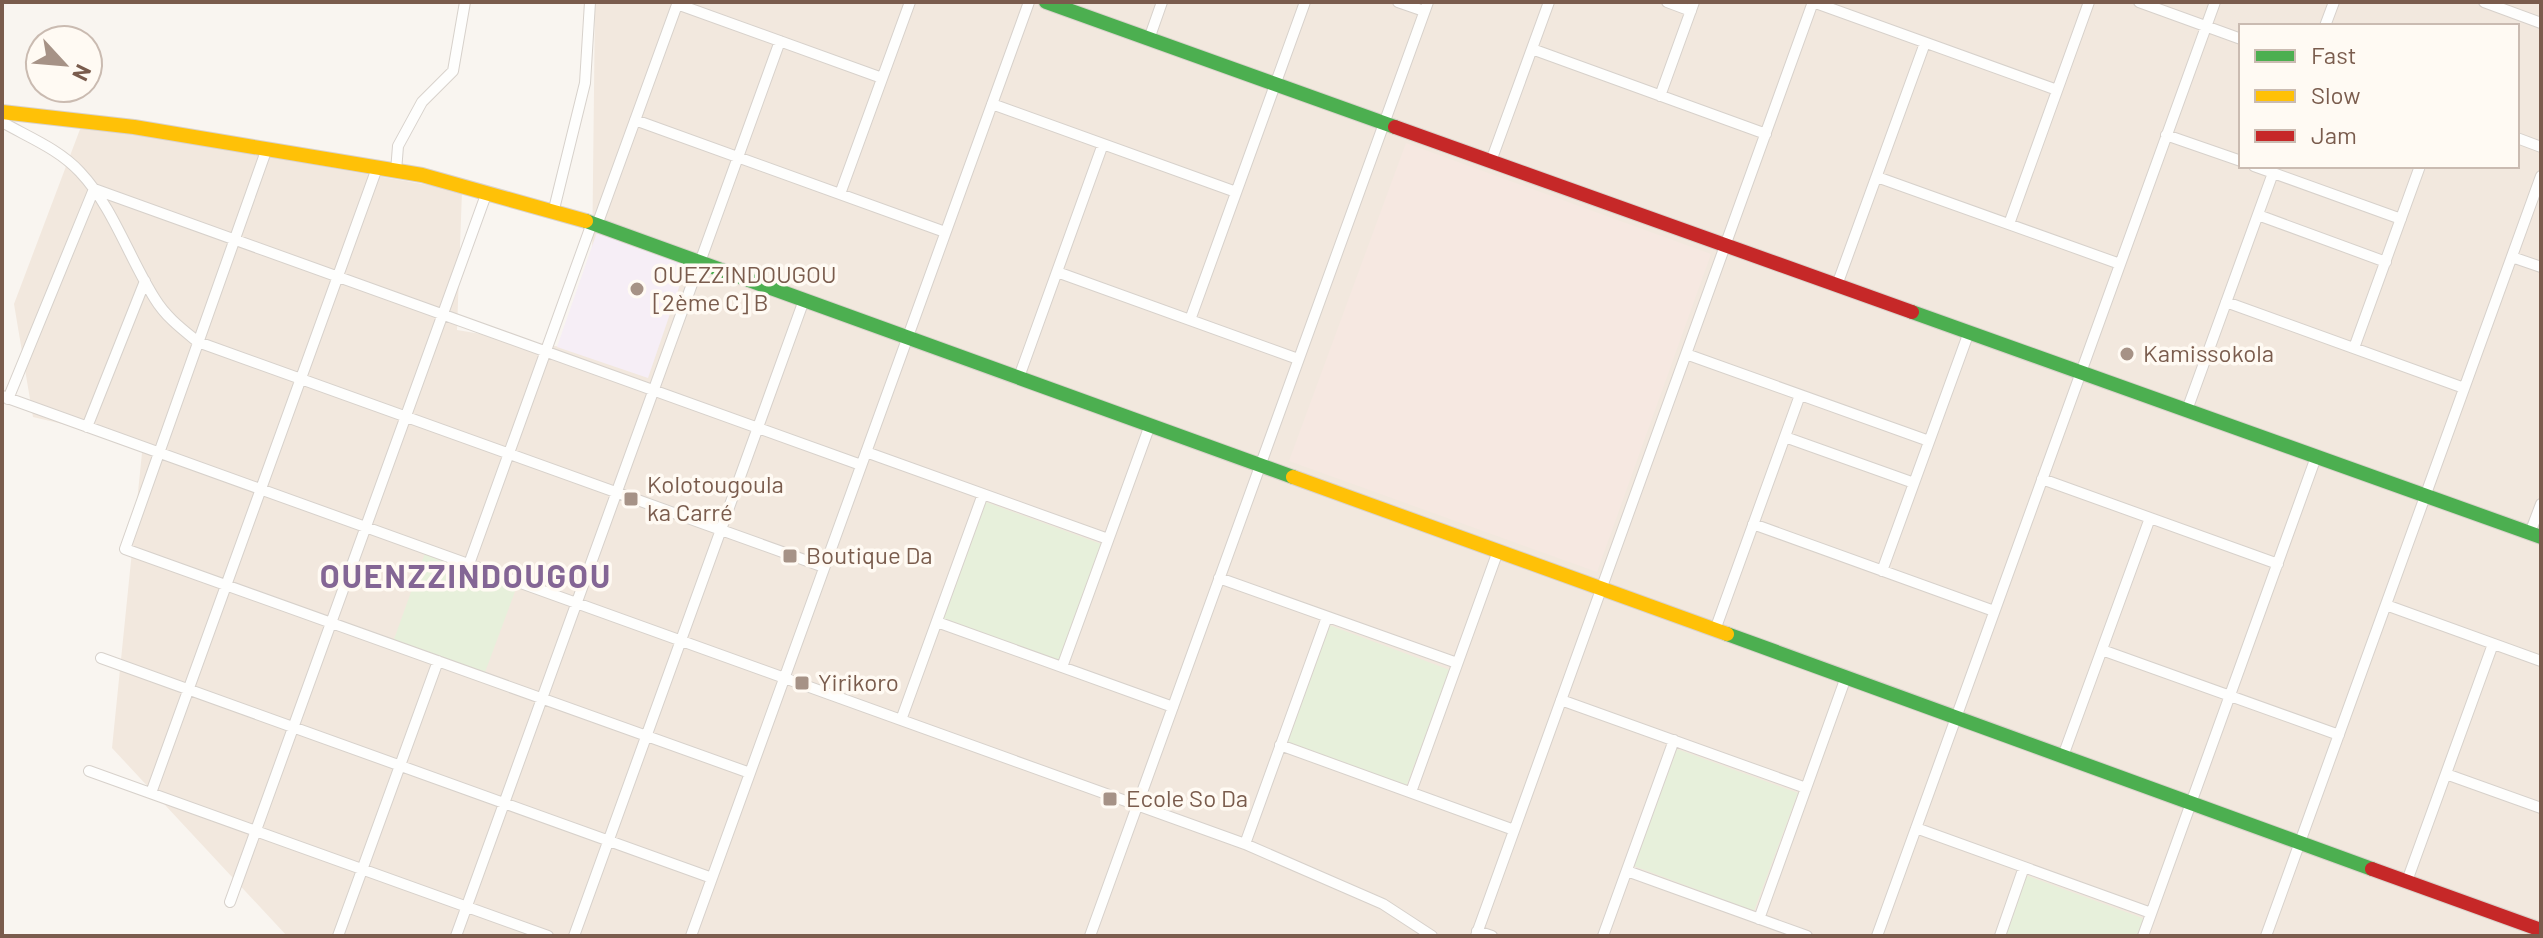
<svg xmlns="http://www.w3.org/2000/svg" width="2543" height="938" font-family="Barlow,sans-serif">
  <rect width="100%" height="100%" fill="#f9f5f0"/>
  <path fill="#f2e8de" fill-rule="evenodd" d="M 595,2 L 2541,2 L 2541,936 L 287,936 L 112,748 L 143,443 L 33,417 L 14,304 L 82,124 L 462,191 L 457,330 L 591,352 ZM 2241,26 L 2517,26 L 2517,166 L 2241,166 Z"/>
  <path fill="#f6e8e1" d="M 1406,143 L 1711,254 L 1597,572 L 1289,461 Z"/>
  <path fill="#f6eef6" d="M 597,232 L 687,264 L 648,378 L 557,347 Z"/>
  <path fill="#e7f0db" d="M 983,501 L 1104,545 L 1060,663 L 939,618 Z
    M 425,553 L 517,586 L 484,675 L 393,642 Z
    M 1329,625 L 1450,670 L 1406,787 L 1286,743 Z
    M 1677,749 L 1798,793 L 1754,911 L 1634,866 Z
    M 2025,875 L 2145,919 L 2139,936 L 2002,936 Z"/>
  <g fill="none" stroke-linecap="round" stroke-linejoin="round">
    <g stroke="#d7d1cb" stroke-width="12">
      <path id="street" d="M 1398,2 L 1424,11
        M 1667,2 L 1691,11
        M 1813,2 L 2057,90
        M 2139,2 L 2241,39
        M 2484,2 L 2541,23
        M 677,4 L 882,78
        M 2325,26 L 2334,2
        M 1149,39 L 1162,2
        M 1532,49 L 1766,134
        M 1660,96 L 1694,2
        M 992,104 L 1236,192
        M 635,120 L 945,232
        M 2,122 C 28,137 59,149 80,172 C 113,207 129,258 155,299 C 166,317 182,329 198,342 L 824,567
        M 2166,135 L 2241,161
        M 2517,138 L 2541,147
        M 266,151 L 125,549 L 750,773
        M 1491,161 L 1549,2
        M 2254,166 L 2401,219
        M 396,171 L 398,146 L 422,102 L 453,71 L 465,2
        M 1877,177 L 2120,264
        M 840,194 L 910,2
        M 554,209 L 585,83 L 590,2
        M 2258,215 L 2386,262
        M 2009,224 L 2089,2
        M 597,225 L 678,2
        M 2512,257 L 2541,267
        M 1057,272 L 1298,359
        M 1837,285 L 1925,43
        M 2226,302 L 2464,388
        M 1190,320 L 1305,2
        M 2354,348 L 2420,166
        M 1686,354 L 1929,441
        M 1019,377 L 1103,144
        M 2,396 L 1245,844 L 1383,904 L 1432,936
        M 8,399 L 94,189 L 861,465
        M 2187,410 L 2273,173
        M 87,427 L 145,281
        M 1785,437 L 1914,483
        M 866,452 L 1108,539
        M 2042,479 L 2278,564
        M 1753,524 L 1994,611
        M 2530,533 L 2541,504
        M 469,564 L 592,223
        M 1882,571 L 1969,332
        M 1219,578 L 1457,663
        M 2386,605 L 2541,661
        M 937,622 L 1173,707
        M 1715,630 L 1800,395
        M 2102,650 L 2339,735
        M 101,658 L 712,878
        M 1062,667 L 1150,425
        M 1561,700 L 1806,788
        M 901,720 L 983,494
        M 1280,745 L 1514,830
        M 2063,756 L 2150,518
        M 89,771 L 548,936
        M 2446,774 L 2541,808
        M 1411,792 L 1498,551
        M 151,793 L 377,168
        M 1916,828 L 2151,913
        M 1245,844 L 1327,617
        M 1627,871 L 1807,936
        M 2407,881 L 2493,644
        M 230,902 L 487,192
        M 1759,919 L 1846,677
        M 1477,931 L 1492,936
        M 338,936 L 438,661
        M 456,936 L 780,41
        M 574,936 L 804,300
        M 691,936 L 1029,2
        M 1090,936 L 1428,2
        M 1476,936 L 1813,2
        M 1603,936 L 1674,740
        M 1877,936 L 2215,2
        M 2000,936 L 2024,867
        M 2143,936 L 2316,457
        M 2266,936 L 2541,176"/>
    </g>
    <g stroke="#d9d2cb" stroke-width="16">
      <path id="fast" d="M 1046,2 L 1395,127
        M 586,221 L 1293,477
        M 1912,312 L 2541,537
        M 1727,634 L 2372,869"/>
    </g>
    <g stroke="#d9d2cb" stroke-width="16">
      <path id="slow" d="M 2,112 L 134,127 L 422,175 L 586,221
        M 1293,477 L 1727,634"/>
    </g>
    <g stroke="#d9d2cb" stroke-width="16">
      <path id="jam" d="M 1395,127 L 1912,312
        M 2372,869 L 2541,930"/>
    </g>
    <use href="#street" stroke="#fefefd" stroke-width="10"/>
    <use href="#fast" stroke="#4caf50" stroke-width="14"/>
    <use href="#slow" stroke="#ffc107" stroke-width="14"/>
    <use href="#jam" stroke="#c62828" stroke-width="14"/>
  </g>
  <g fill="#a69286" stroke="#fffaf3" stroke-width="3">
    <circle cx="637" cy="289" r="8"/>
    <circle cx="2127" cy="354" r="8"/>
    <rect x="623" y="491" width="16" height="16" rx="4"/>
    <rect x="782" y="548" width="16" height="16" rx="4"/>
    <rect x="794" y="675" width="16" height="16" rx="4"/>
    <rect x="1102" y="791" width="16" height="16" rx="4"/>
  </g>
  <g text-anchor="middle" stroke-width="7" stroke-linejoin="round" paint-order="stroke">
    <g font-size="24" fill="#7a5c4d" stroke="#fffaf3" text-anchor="start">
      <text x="653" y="283">OUEZZINDOUGOU<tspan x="653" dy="28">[2ème C] B</tspan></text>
      <text x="2143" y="362">Kamissokola</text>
      <text x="647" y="493">Kolotougoula<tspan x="647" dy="28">ka Carré</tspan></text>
      <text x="806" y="564">Boutique Da</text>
      <text x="818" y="691">Yirikoro</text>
      <text x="1126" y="807">Ecole So Da</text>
    </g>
    <g font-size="32" font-weight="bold" letter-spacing="2" fill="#846695" stroke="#fffaf3">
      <text x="466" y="588">OUENZZINDOUGOU</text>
    </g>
  </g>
  <rect width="2543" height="938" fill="none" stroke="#7a5c4d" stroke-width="8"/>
  <rect x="2239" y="24" width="280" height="144" fill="#fffaf3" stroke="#cabbb1" stroke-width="2"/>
  <rect x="2255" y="50" width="40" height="12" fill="#4caf50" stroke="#cabbb1" stroke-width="2"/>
  <text x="2311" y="64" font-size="24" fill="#7a5c4d">Fast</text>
  <rect x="2255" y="90" width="40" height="12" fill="#ffc107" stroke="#cabbb1" stroke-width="2"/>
  <text x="2311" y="104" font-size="24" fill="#7a5c4d">Slow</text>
  <rect x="2255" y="130" width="40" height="12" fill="#c62828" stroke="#cabbb1" stroke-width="2"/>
  <text x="2311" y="144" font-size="24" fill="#7a5c4d">Jam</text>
  <g transform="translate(64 64) rotate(116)"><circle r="38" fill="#fffaf3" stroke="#cabbb1" stroke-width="2"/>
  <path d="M0-6L14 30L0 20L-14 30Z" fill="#a69286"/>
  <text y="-12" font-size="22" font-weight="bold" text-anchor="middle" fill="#7a5c4d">N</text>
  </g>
</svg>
